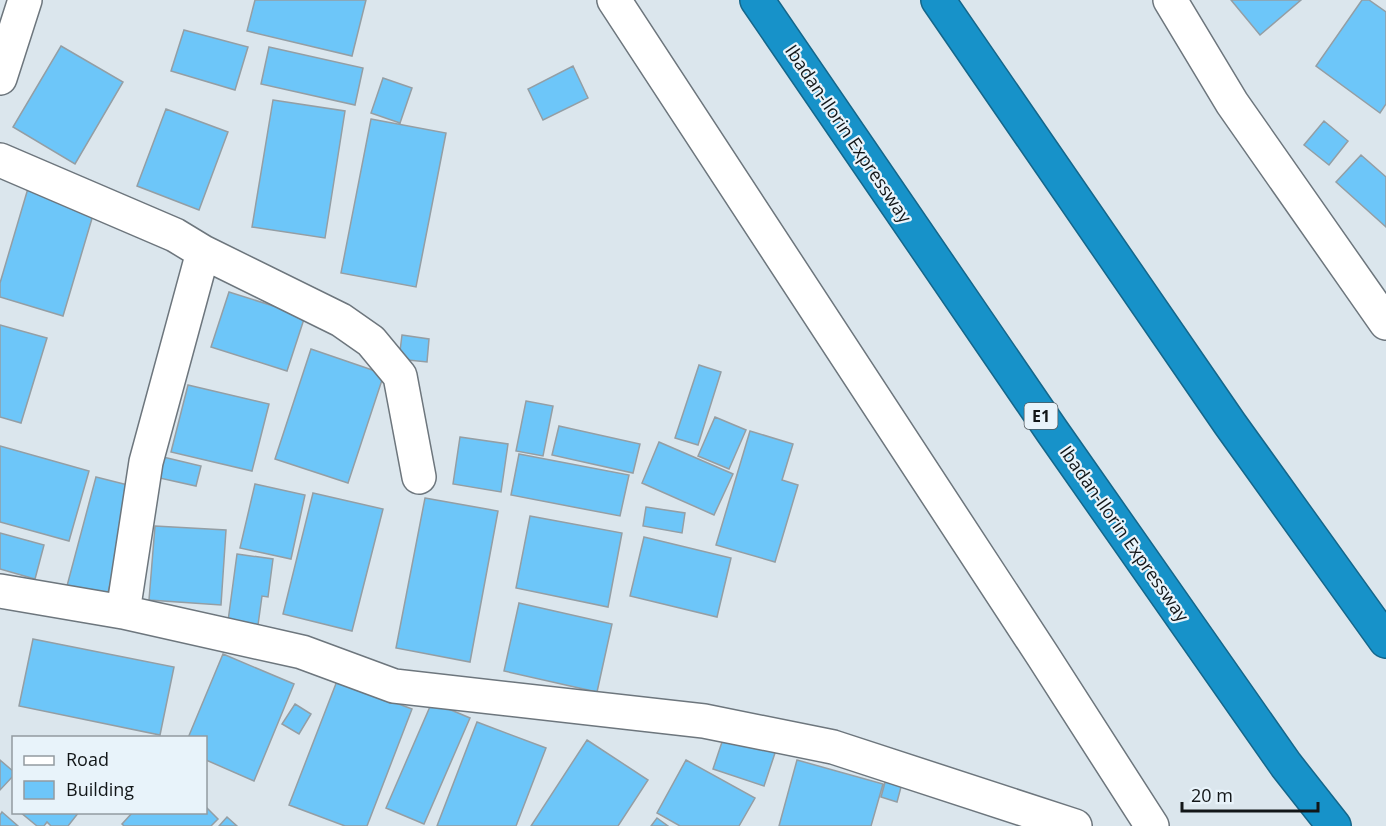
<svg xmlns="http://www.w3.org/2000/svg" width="1386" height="826" font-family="'Open Sans',sans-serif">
  <rect width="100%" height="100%" fill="#dbe6ed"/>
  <path fill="#6dc6f9" stroke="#949ea4" stroke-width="1.5" d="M 255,0 L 366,0 L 352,56 L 247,31 Z
    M 1231,0 L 1301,0 L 1260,35 Z
    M 1362,0 L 1369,0 L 1386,12 L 1386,104 L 1380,113 L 1316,66 Z
    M 184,30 L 248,47 L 235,90 L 171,71 Z
    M 61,46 L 123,82 L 75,164 L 13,127 Z
    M 269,47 L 363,68 L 355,105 L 261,84 Z
    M 573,66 L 588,98 L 543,120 L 528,89 Z
    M 383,78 L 412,88 L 400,123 L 371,113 Z
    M 273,100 L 345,111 L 325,238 L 252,227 Z
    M 166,109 L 228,132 L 199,210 L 137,186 Z
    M 371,119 L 446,133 L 416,287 L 341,273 Z
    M 1324,121 L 1348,141 L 1329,165 L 1304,145 Z
    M 1361,155 L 1386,177 L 1386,227 L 1336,182 Z
    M 29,185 L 96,205 L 63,316 L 0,297 L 0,283 Z
    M 229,292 L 305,316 L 287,371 L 211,347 Z
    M 0,325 L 47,338 L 21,423 L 0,417 Z
    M 402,335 L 429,339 L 427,362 L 399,359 Z
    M 311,349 L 384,374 L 348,483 L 275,459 Z
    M 699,365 L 721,372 L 698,445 L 675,438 Z
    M 188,385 L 269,404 L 252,471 L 171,452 Z
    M 526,401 L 553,406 L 543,456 L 516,451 Z
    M 715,417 L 746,430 L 729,469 L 698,456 Z
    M 559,426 L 640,444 L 633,473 L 552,455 Z
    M 750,431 L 793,444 L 782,480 L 798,485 L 775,562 L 716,545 Z
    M 460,437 L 508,444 L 501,492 L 453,484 Z
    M 659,442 L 733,474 L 714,515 L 642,483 Z
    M 0,446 L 89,471 L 69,541 L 0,522 Z
    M 519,454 L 629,475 L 620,516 L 511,495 Z
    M 159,456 L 201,466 L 196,486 L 155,477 Z
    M 96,477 L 136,487 L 107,596 L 67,586 Z
    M 255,484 L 305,495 L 291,559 L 240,548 Z
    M 313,493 L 383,509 L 352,631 L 283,614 Z
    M 425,498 L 498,511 L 470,662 L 396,648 Z
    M 646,507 L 685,513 L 682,533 L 643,526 Z
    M 530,516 L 622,533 L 608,607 L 516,588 Z
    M 155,526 L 226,530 L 221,605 L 149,600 Z
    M 0,533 L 44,545 L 35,579 L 0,569 Z
    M 644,537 L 731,558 L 717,617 L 630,596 Z
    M 237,554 L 273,559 L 268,597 L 262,596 L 258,625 L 228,621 Z
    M 519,603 L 612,624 L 597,692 L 504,671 Z
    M 33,639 L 174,667 L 160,735 L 19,706 Z
    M 223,654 L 294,684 L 254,781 L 206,760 L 206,738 L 188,738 Z
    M 337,681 L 412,709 L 367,826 L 345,826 L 289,805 Z
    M 432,702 L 470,718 L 424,824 L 386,808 Z
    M 295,704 L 311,714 L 299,734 L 282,724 Z
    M 477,722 L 546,748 L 516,826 L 437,826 Z
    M 725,733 L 776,750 L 764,786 L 713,769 Z
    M 587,740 L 648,780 L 618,826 L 531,826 Z
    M 0,760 L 14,772 L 14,775 L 0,790 Z
    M 686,760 L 755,798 L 739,826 L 680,826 L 657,813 Z
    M 797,760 L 883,784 L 871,826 L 779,826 Z
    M 889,768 L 905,772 L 897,802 L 881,797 Z
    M 206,807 L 218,819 L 211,826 L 124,826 L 122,824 L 133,812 L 206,812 Z
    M 2,812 L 18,826 L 0,826 L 0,815 Z
    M 20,812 L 79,812 L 68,826 L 51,826 L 47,822 L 44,826 L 37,826 Z
    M 227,817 L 237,826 L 219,826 Z
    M 657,818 L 668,826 L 651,826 Z"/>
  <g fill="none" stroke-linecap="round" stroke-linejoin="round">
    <g stroke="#6d767d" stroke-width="36">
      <path id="minor" d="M 614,0 L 1043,656 L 1152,826
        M 1170,0 L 1232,103 L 1386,323
        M 0,78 L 25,0
        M 0,160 L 175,235 L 203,252 L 341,320 L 371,341 L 400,376 L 419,477
        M 0,591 L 123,612 L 302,652 L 394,686 L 704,721 L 833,747 L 1075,826
        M 123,612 L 146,462 L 203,252"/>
    </g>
    <g stroke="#15678b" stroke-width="36">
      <path id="highway" d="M 757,0 L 1052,431 L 1286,765 L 1334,826
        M 938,0 L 1230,424 L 1386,641"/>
    </g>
    <use href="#minor" stroke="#fff" stroke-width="33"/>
    <use href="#highway" stroke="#1792c9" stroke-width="33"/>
  </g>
  <g text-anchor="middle" stroke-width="4.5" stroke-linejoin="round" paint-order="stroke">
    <rect fill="#e8f3fa" stroke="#52585c" stroke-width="1.5" x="1024.5" y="403" width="33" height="26" rx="4.5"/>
    <g font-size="16" font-weight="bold" fill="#121618">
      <text x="1041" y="422">E1</text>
    </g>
    <g font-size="18" fill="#121618" stroke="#e8f3fa">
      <text transform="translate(848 134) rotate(56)" y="6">Ibadan-Ilorin Expressway</text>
      <text transform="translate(1124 534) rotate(55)" y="6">Ibadan-Ilorin Expressway</text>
    </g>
  </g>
  <rect x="12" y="736" width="195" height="78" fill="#e8f3fa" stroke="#929ba0" stroke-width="1.5"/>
  <rect x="24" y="756" width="30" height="9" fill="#ffffff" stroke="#929ba0" stroke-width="1.5"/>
  <text x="66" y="766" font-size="18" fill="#121618">Road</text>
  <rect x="24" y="781" width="30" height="18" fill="#6dc6f9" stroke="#929ba0" stroke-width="1.5"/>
  <text x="66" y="796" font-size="18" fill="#121618">Building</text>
  <path d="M1182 802v9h136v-9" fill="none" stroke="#121618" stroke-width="3"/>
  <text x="1191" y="802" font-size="18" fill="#121618" stroke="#e8f3fa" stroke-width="4.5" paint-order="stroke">20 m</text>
</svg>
